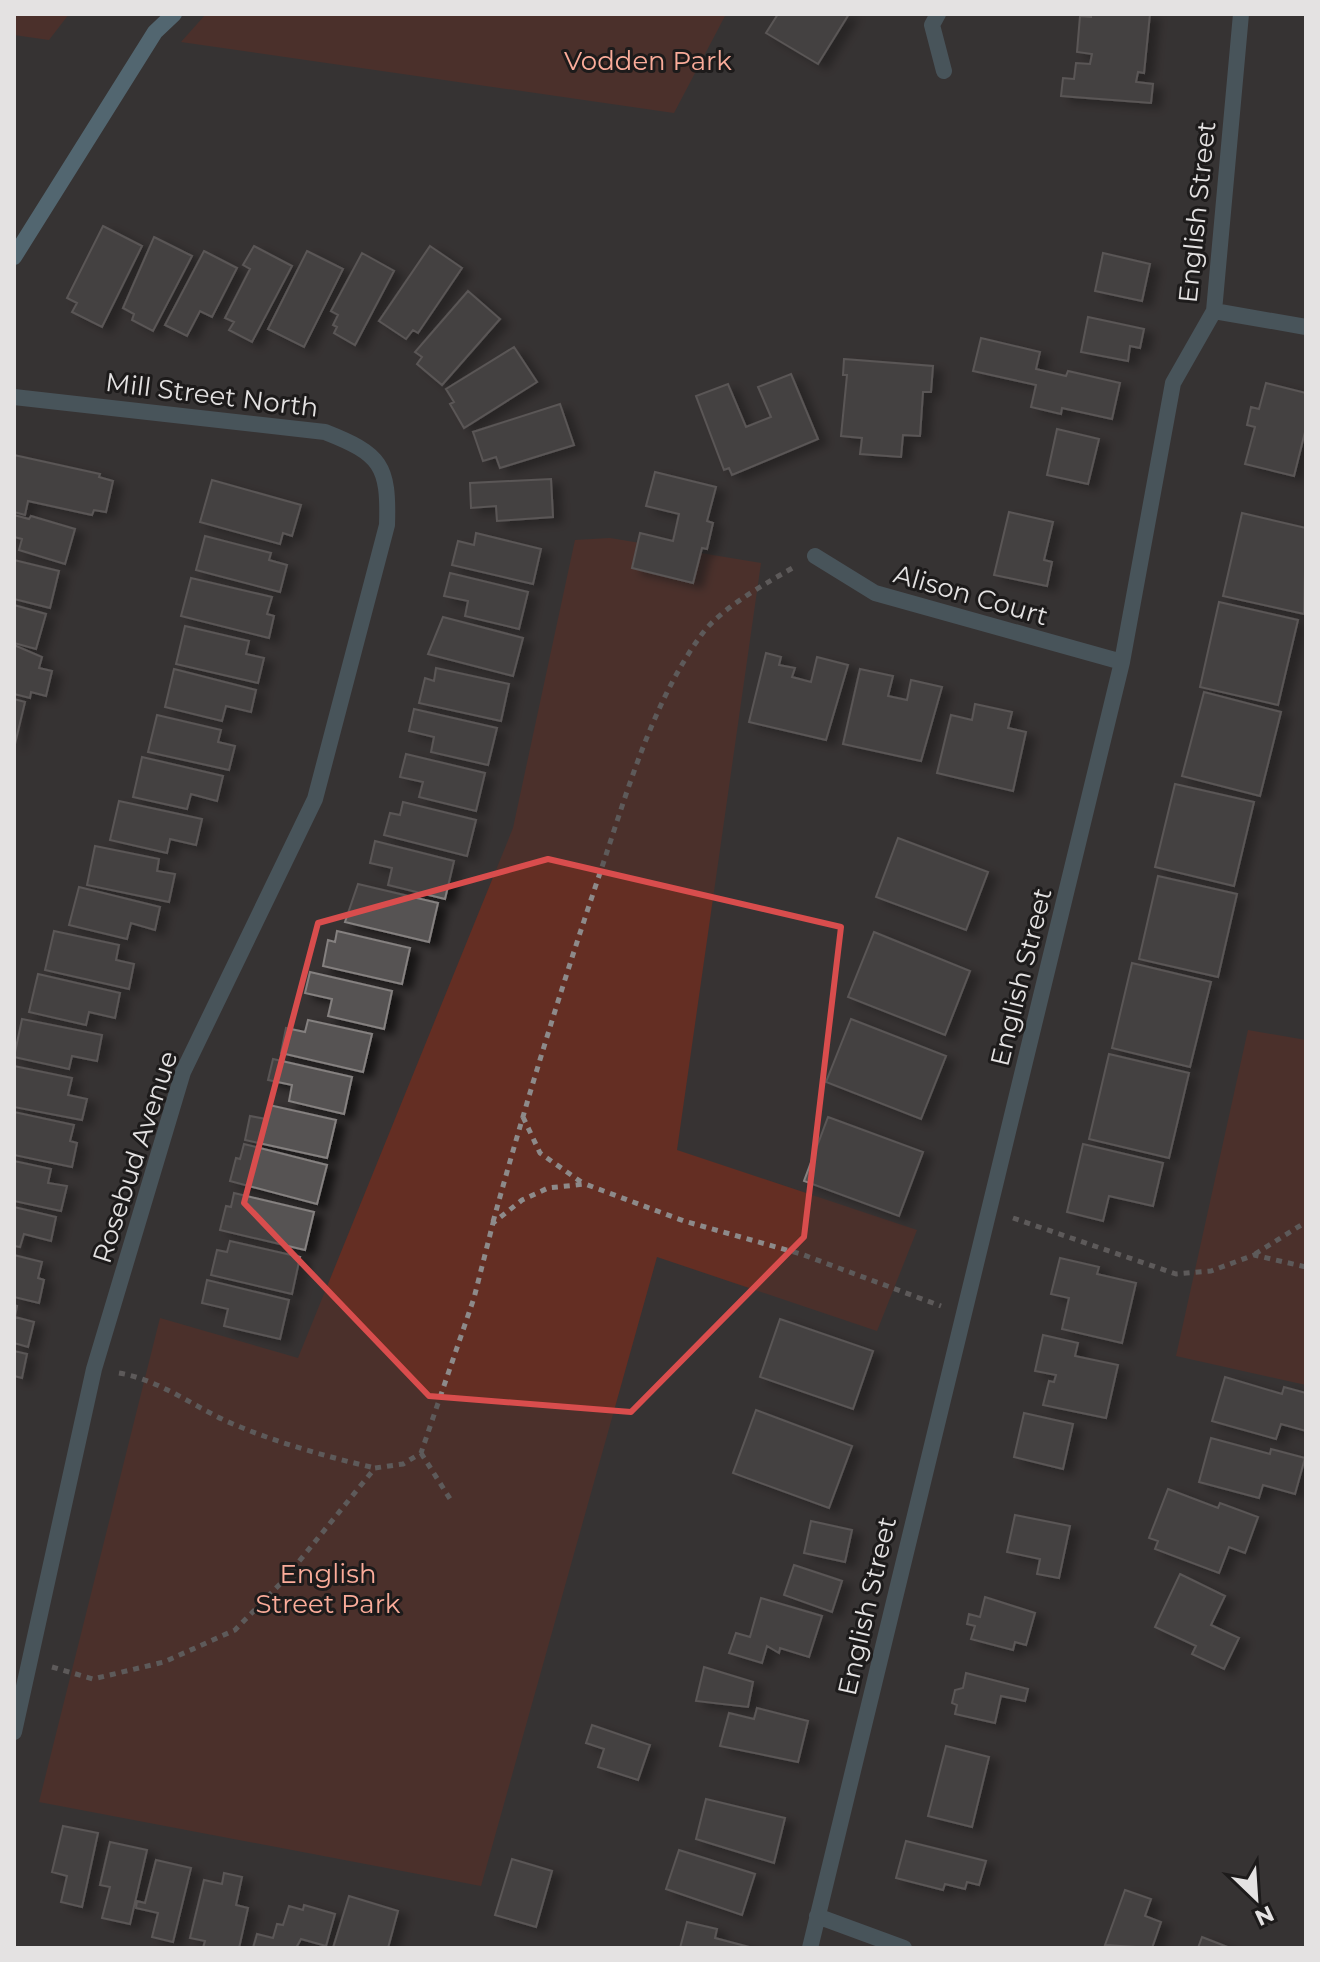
<svg xmlns="http://www.w3.org/2000/svg" width="1320" height="1962" font-family="Montserrat,sans-serif">
  <defs>
    <filter id="shadow"><feDropShadow dx="9" dy="5" stdDeviation="4" flood-color="#0009"/></filter>
  </defs>
  <rect width="100%" height="100%" fill="#373333"/>
  <path fill="#642e23" d="M 14,14 L 69,14 L 49,40 L 14,35 Z
    M 206,14 L 726,14 L 674,113 L 181,42 Z
    M 610,538 L 761,563 L 677,1150 L 917,1230 L 877,1331 L 657,1257 L 481,1886 L 39,1802 L 160,1318 L 298,1358 L 513,828 L 575,540 Z
    M 1248,1030 L 1306,1040 L 1306,1385 L 1176,1356 Z"/>
  <path fill="#565352" stroke="#858180" stroke-width="2" filter="url(#shadow)" d="M 778,14 L 849,14 L 818,64 L 766,33 Z
    M 1091,14 L 1150,14 L 1144,73 L 1138,72 L 1136,82 L 1153,84 L 1151,103 L 1061,96 L 1063,78 L 1074,79 L 1076,63 L 1090,64 L 1092,54 L 1077,52 L 1080,16 L 1091,17 Z
    M 103,226 L 142,246 L 102,327 L 72,312 L 77,303 L 67,298 Z
    M 154,237 L 192,256 L 153,331 L 132,320 L 134,314 L 123,308 Z
    M 254,246 L 292,266 L 252,342 L 229,330 L 234,322 L 225,318 L 250,269 L 243,265 Z
    M 430,246 L 462,268 L 418,333 L 413,330 L 406,339 L 379,321 Z
    M 204,251 L 237,268 L 212,317 L 200,311 L 187,336 L 165,325 Z
    M 307,251 L 343,269 L 304,347 L 268,329 Z
    M 362,253 L 394,271 L 355,345 L 334,333 L 337,327 L 333,325 L 338,315 L 331,311 Z
    M 1103,253 L 1150,264 L 1142,301 L 1095,291 Z
    M 468,291 L 500,319 L 442,385 L 417,364 L 422,357 L 415,352 Z
    M 1088,317 L 1144,329 L 1140,348 L 1130,346 L 1128,361 L 1081,352 Z
    M 981,338 L 1040,352 L 1036,369 L 1066,376 L 1068,371 L 1120,383 L 1112,419 L 1062,408 L 1061,414 L 1031,407 L 1036,385 L 973,371 Z
    M 514,347 L 537,382 L 464,428 L 450,404 L 454,402 L 446,389 Z
    M 844,359 L 933,366 L 931,392 L 923,392 L 920,436 L 903,435 L 901,457 L 860,454 L 862,438 L 841,436 L 847,375 L 843,375 Z
    M 791,374 L 818,439 L 732,475 L 729,468 L 724,470 L 696,396 L 728,384 L 746,427 L 771,417 L 758,387 Z
    M 1266,383 L 1306,393 L 1306,428 L 1294,476 L 1245,464 L 1255,427 L 1247,425 L 1251,407 L 1259,409 Z
    M 560,404 L 574,445 L 500,468 L 496,457 L 483,461 L 473,432 Z
    M 1057,429 L 1099,439 L 1088,484 L 1047,475 Z
    M 14,455 L 100,474 L 99,477 L 113,481 L 106,512 L 94,510 L 92,515 L 28,501 L 25,515 L 14,512 Z
    M 655,472 L 716,487 L 707,521 L 713,523 L 707,549 L 702,548 L 693,583 L 632,568 L 640,533 L 673,541 L 679,514 L 646,506 Z
    M 551,479 L 553,517 L 497,521 L 496,506 L 471,508 L 470,483 Z
    M 212,480 L 301,505 L 292,536 L 283,533 L 280,544 L 200,522 Z
    M 1009,512 L 1053,522 L 1044,560 L 1052,562 L 1047,586 L 994,575 Z
    M 1242,513 L 1306,528 L 1304,614 L 1223,596 Z
    M 14,515 L 29,519 L 31,516 L 75,529 L 65,564 L 19,550 L 22,539 L 14,537 Z
    M 476,533 L 541,549 L 533,584 L 452,565 L 458,541 L 474,545 Z
    M 205,536 L 271,553 L 269,560 L 287,565 L 280,592 L 196,570 Z
    M 14,560 L 59,571 L 50,608 L 14,599 Z
    M 450,573 L 528,592 L 519,629 L 465,616 L 468,601 L 444,596 Z
    M 191,578 L 272,597 L 267,614 L 274,616 L 269,638 L 181,616 Z
    M 1219,602 L 1298,620 L 1278,705 L 1200,687 Z
    M 14,605 L 46,614 L 36,649 L 14,643 Z
    M 443,617 L 523,638 L 513,676 L 428,654 Z
    M 185,626 L 249,641 L 246,654 L 264,658 L 258,683 L 176,664 Z
    M 14,645 L 42,657 L 39,668 L 52,671 L 46,696 L 31,692 L 30,698 L 14,694 Z
    M 766,653 L 781,657 L 779,665 L 795,668 L 792,677 L 811,682 L 817,657 L 848,665 L 826,740 L 749,722 Z
    M 436,668 L 509,684 L 501,721 L 419,703 L 425,678 L 434,681 Z
    M 174,669 L 256,690 L 251,712 L 226,706 L 222,721 L 165,707 Z
    M 860,669 L 893,676 L 888,696 L 907,700 L 911,680 L 942,687 L 921,761 L 843,744 Z
    M 1204,692 L 1281,712 L 1260,796 L 1182,776 Z
    M 14,699 L 25,702 L 15,744 L 14,744 Z
    M 975,704 L 1012,712 L 1008,728 L 1026,732 L 1013,791 L 937,773 L 951,715 L 972,720 Z
    M 414,709 L 497,728 L 488,765 L 431,752 L 434,737 L 409,731 Z
    M 157,715 L 221,730 L 218,742 L 235,746 L 229,770 L 148,752 Z
    M 406,754 L 485,773 L 476,811 L 419,797 L 423,782 L 400,777 Z
    M 142,757 L 223,776 L 217,801 L 191,794 L 187,809 L 133,797 Z
    M 1175,784 L 1254,802 L 1234,886 L 1155,867 Z
    M 119,801 L 202,819 L 196,845 L 170,839 L 167,853 L 110,840 Z
    M 403,802 L 476,820 L 467,856 L 384,835 L 390,813 L 400,815 Z
    M 898,838 L 988,872 L 966,930 L 876,897 Z
    M 375,841 L 454,861 L 445,899 L 388,885 L 392,868 L 370,863 Z
    M 95,846 L 159,859 L 157,871 L 175,874 L 169,902 L 87,885 Z
    M 1158,876 L 1237,894 L 1218,977 L 1139,959 Z
    M 358,884 L 438,903 L 429,942 L 345,922 Z
    M 79,887 L 160,907 L 155,930 L 131,923 L 127,939 L 69,925 Z
    M 54,931 L 119,945 L 116,960 L 134,964 L 129,989 L 45,970 Z
    M 337,931 L 410,948 L 402,984 L 323,966 L 328,940 L 335,942 Z
    M 874,932 L 970,971 L 945,1035 L 848,997 Z
    M 1132,963 L 1211,982 L 1190,1067 L 1112,1048 Z
    M 310,972 L 392,991 L 384,1029 L 328,1016 L 332,999 L 305,993 Z
    M 38,974 L 120,993 L 115,1018 L 89,1012 L 86,1025 L 29,1012 Z
    M 22,1019 L 102,1035 L 97,1061 L 72,1056 L 69,1069 L 14,1057 Z
    M 851,1019 L 946,1056 L 921,1119 L 826,1082 Z
    M 308,1020 L 372,1034 L 363,1072 L 281,1053 L 286,1028 L 305,1032 Z
    M 1109,1054 L 1189,1073 L 1169,1158 L 1089,1139 Z
    M 273,1059 L 352,1077 L 344,1114 L 289,1101 L 292,1085 L 268,1080 Z
    M 14,1066 L 72,1078 L 68,1095 L 87,1099 L 82,1120 L 14,1107 Z
    M 269,1105 L 336,1120 L 327,1158 L 245,1140 L 250,1116 L 266,1119 Z
    M 14,1112 L 74,1125 L 70,1141 L 77,1143 L 72,1167 L 14,1155 Z
    M 828,1117 L 923,1152 L 899,1216 L 804,1181 Z
    M 244,1144 L 327,1165 L 317,1204 L 230,1181 L 236,1158 L 240,1159 Z
    M 1083,1144 L 1163,1163 L 1153,1206 L 1109,1196 L 1103,1221 L 1067,1212 Z
    M 14,1161 L 51,1169 L 48,1183 L 67,1186 L 61,1211 L 14,1201 Z
    M 234,1193 L 314,1212 L 305,1250 L 220,1230 L 226,1206 L 231,1207 Z
    M 14,1207 L 56,1217 L 51,1241 L 24,1234 L 20,1247 L 14,1246 Z
    M 230,1241 L 300,1257 L 292,1294 L 211,1275 L 217,1250 L 227,1252 Z
    M 14,1255 L 42,1262 L 38,1278 L 44,1280 L 39,1303 L 14,1297 Z
    M 1060,1258 L 1099,1267 L 1097,1274 L 1136,1283 L 1122,1343 L 1062,1329 L 1069,1298 L 1051,1294 Z
    M 207,1280 L 289,1300 L 280,1339 L 224,1326 L 228,1309 L 202,1303 Z
    M 14,1305 L 17,1306 L 15,1317 L 34,1322 L 28,1347 L 14,1343 Z
    M 780,1319 L 873,1351 L 853,1409 L 760,1377 Z
    M 1043,1335 L 1078,1343 L 1075,1356 L 1118,1365 L 1106,1418 L 1043,1405 L 1049,1381 L 1054,1382 L 1056,1375 L 1035,1371 Z
    M 14,1351 L 27,1354 L 22,1378 L 14,1376 Z
    M 1225,1377 L 1282,1394 L 1284,1387 L 1306,1393 L 1306,1431 L 1281,1424 L 1276,1439 L 1212,1421 Z
    M 756,1410 L 852,1446 L 829,1508 L 733,1473 Z
    M 1024,1413 L 1073,1424 L 1063,1469 L 1014,1457 Z
    M 1211,1438 L 1270,1454 L 1271,1449 L 1305,1458 L 1295,1494 L 1263,1485 L 1259,1498 L 1199,1482 Z
    M 1168,1489 L 1218,1508 L 1220,1503 L 1258,1517 L 1245,1553 L 1229,1547 L 1219,1573 L 1155,1549 L 1158,1541 L 1149,1538 Z
    M 1015,1515 L 1070,1526 L 1059,1578 L 1037,1574 L 1040,1559 L 1007,1552 Z
    M 811,1521 L 852,1530 L 845,1562 L 804,1553 Z
    M 794,1565 L 842,1581 L 832,1612 L 784,1595 Z
    M 1180,1574 L 1225,1596 L 1211,1625 L 1239,1638 L 1224,1669 L 1192,1654 L 1196,1646 L 1155,1627 Z
    M 985,1597 L 1035,1613 L 1026,1645 L 1015,1642 L 1013,1650 L 971,1639 L 975,1626 L 967,1624 L 969,1614 L 980,1617 Z
    M 761,1598 L 822,1616 L 809,1657 L 780,1648 L 779,1653 L 767,1646 L 762,1663 L 729,1653 L 736,1633 L 750,1637 Z
    M 704,1667 L 753,1682 L 748,1707 L 696,1701 Z
    M 966,1673 L 1028,1689 L 1025,1701 L 1001,1696 L 995,1723 L 955,1714 L 957,1705 L 952,1703 L 955,1690 L 963,1688 Z
    M 757,1708 L 808,1721 L 798,1762 L 720,1746 L 729,1713 L 754,1719 Z
    M 592,1725 L 650,1745 L 638,1780 L 598,1767 L 604,1749 L 586,1743 Z
    M 946,1746 L 989,1757 L 972,1827 L 928,1816 Z
    M 706,1799 L 785,1818 L 774,1863 L 696,1839 Z
    M 63,1826 L 98,1833 L 82,1907 L 61,1902 L 67,1876 L 52,1872 Z
    M 906,1841 L 986,1861 L 979,1885 L 967,1882 L 965,1889 L 945,1884 L 943,1890 L 896,1878 Z
    M 110,1842 L 147,1850 L 130,1924 L 102,1918 L 110,1887 L 100,1885 Z
    M 679,1850 L 755,1874 L 742,1915 L 666,1889 Z
    M 512,1859 L 552,1871 L 536,1927 L 495,1915 Z
    M 156,1860 L 191,1868 L 173,1942 L 152,1937 L 158,1913 L 136,1908 L 137,1901 L 145,1903 Z
    M 224,1873 L 242,1877 L 236,1905 L 248,1908 L 239,1948 L 203,1948 L 205,1941 L 190,1938 L 204,1880 L 222,1884 Z
    M 1125,1890 L 1151,1899 L 1145,1916 L 1161,1922 L 1152,1948 L 1105,1945 Z
    M 349,1896 L 398,1911 L 388,1948 L 333,1948 Z
    M 304,1905 L 335,1914 L 326,1946 L 301,1939 L 296,1948 L 253,1948 L 257,1934 L 273,1938 L 277,1924 L 283,1925 L 289,1906 L 303,1910 Z
    M 687,1922 L 717,1929 L 715,1938 L 753,1948 L 680,1948 Z
    M 1202,1937 L 1230,1948 L 1198,1948 Z"/>
  <g fill="none" stroke-linecap="round" stroke-linejoin="round">
    <path stroke="#8d8a8a" stroke-width="5" stroke-dasharray="6 6" stroke-linecap="butt" d="M 523,1117 L 540,1153 L 584,1184
      M 1013,1218 L 1176,1274 L 1211,1271 L 1254,1255 L 1306,1267
      M 493,1222 C 526,1102 562,985 602,867 C 628,789 653,701 702,634 C 721,608 768,582 796,566
      M 1255,1254 L 1306,1222
      M 119,1373 C 159,1380 190,1404 226,1421 C 274,1442 324,1456 375,1468
      M 421,1453 L 452,1502
      M 52,1667 L 93,1679 L 164,1662 L 235,1630 L 283,1581 L 375,1468 L 403,1464 L 421,1453 L 474,1298 L 493,1223 L 522,1200 L 548,1188 L 585,1184 L 684,1221 L 801,1254 L 941,1306"/>
    <path stroke="#5e7c8a" stroke-width="16" d="M 938,14 L 932,25 L 944,71
      M 1214,311 L 1306,327
      M 14,397 L 325,432 C 381,454 389,465 387,525 L 315,799 L 183,1072 L 94,1369 L 14,1732
      M 815,556 L 875,593 L 1122,662
      M 817,1916 L 904,1948
      M 810,1948 L 1122,662 L 1173,383 L 1214,311 L 1241,14"/>
    <path stroke="#74a5bb" stroke-width="16" d="M 14,257 L 155,32 L 174,14"/>
  </g>
  <path d="M0 0H1320V1962H0ZM 548,859 L 841,927 L 804,1237 L 631,1412 L 429,1396 L 244,1203 L 318,923 Z" fill="#373333" fill-opacity=".55" fill-rule="evenodd"/>
  <path fill="none" stroke="#d94d4d" stroke-width="6" stroke-linejoin="round" d="M 548,859 L 841,927 L 804,1237 L 631,1412 L 429,1396 L 244,1203 L 318,923 Z"/>
  <g text-anchor="middle" stroke-width="6" stroke-linejoin="round" paint-order="stroke">
    <g font-size="26" fill="#fbac9a" stroke="#1d1b1b">
      <text x="648" y="70">Vodden Park</text>
      <text x="328" y="1583">English<tspan x="328" dy="30">Street Park</tspan></text>
    </g>
    <g font-size="26" fill="#e4e2e2" stroke="#1d1b1b">
      <text transform="translate(1197 212) rotate(-84)" y="9">English Street</text>
      <text transform="translate(212 395) rotate(7)" y="9">Mill Street North</text>
      <text transform="translate(971 595) rotate(16)" y="9">Alison Court</text>
      <text transform="translate(1021 977) rotate(-76)" y="9">English Street</text>
      <text transform="translate(135 1157) rotate(-72)" y="9">Rosebud Avenue</text>
      <text transform="translate(867 1606) rotate(-77)" y="9">English Street</text>
    </g>
  </g>
  <rect width="1320" height="1962" fill="none" stroke="#e4e2e2" stroke-width="32"/>
  <g transform="translate(1256 1898) rotate(155)" stroke="#1d1b1b" stroke-width="6" paint-order="stroke">
  <path d="M0-6L14 30L0 20L-14 30Z" fill="#e4e2e2"/>
  <text y="-12" font-size="22" font-weight="bold" text-anchor="middle" fill="#e4e2e2">N</text>
  </g>
</svg>
